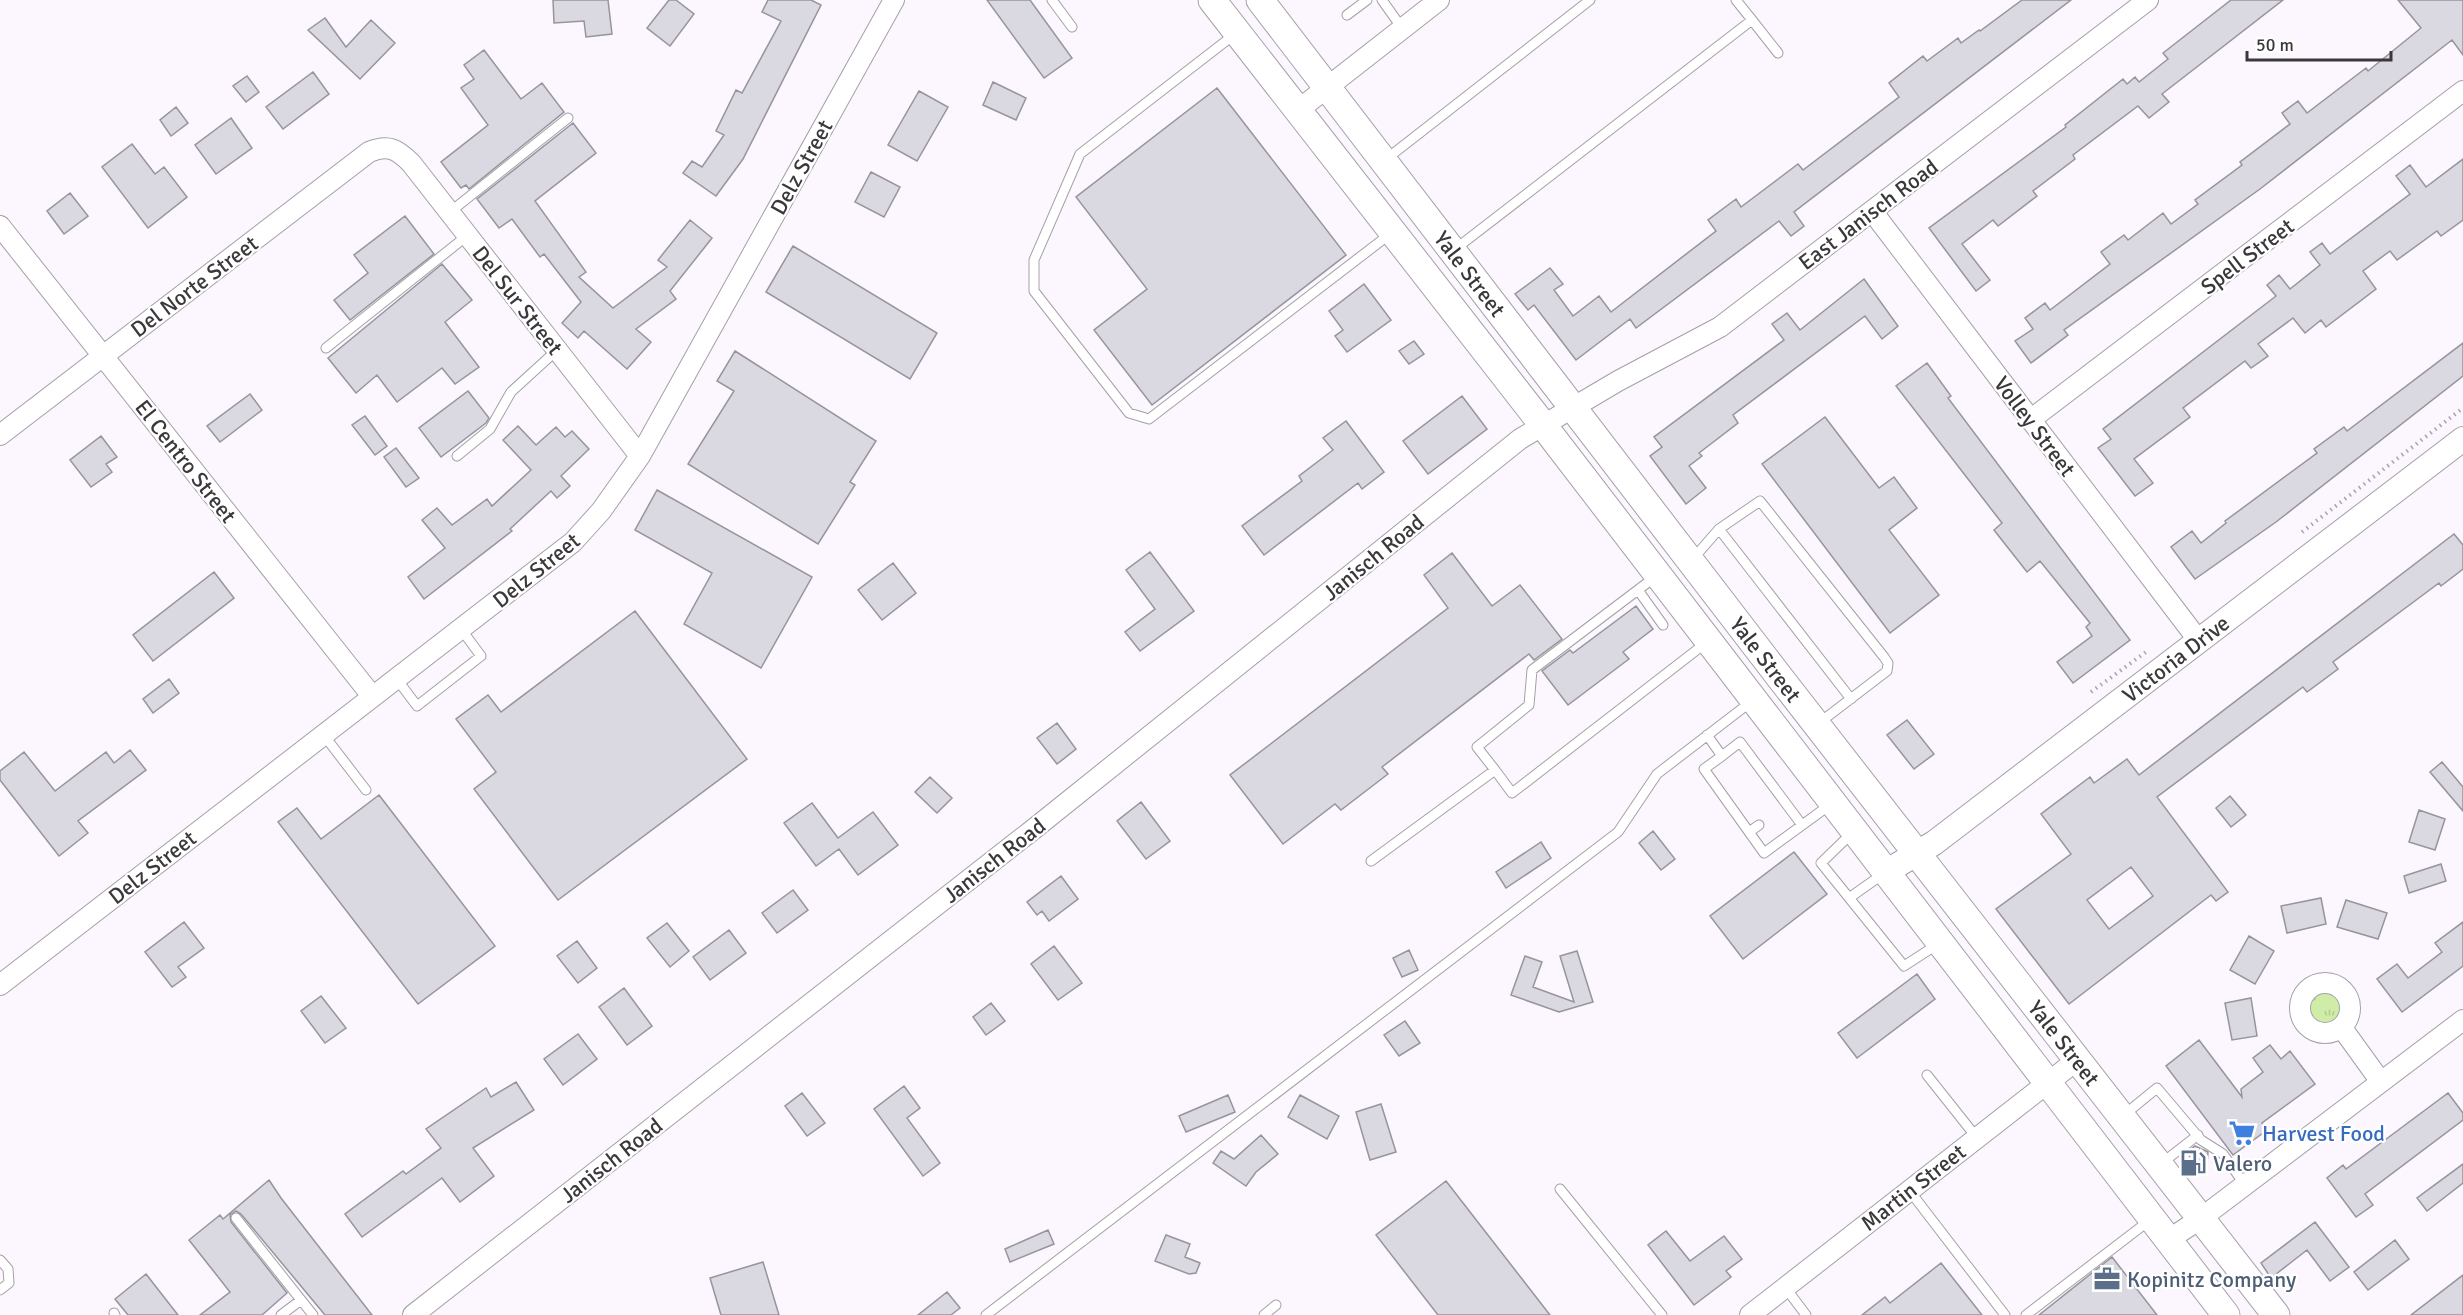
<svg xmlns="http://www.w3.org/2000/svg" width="2463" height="1315" font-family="Signika,sans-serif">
  <defs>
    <pattern id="grass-tufts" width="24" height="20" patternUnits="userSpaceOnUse" patternTransform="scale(1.5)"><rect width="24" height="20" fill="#d0eca9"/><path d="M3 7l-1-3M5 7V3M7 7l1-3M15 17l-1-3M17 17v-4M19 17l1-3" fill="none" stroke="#b3cb92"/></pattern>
  </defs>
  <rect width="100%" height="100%" fill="#fcf6fe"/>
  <path fill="url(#grass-tufts)" d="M2308 1008a17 17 0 1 1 34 0a17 17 0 1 1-34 0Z"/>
  <path fill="#dad8e1" stroke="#96949d" stroke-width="1.5" fill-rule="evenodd" d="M 553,0 L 608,0 L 612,34 L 586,37 L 584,21 L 554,23 Z
    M 669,0 L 676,0 L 694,14 L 670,46 L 647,28 Z
    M 768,0 L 811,0 L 821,5 L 743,159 L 716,196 L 683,173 L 692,161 L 702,167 L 724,135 L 716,131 L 736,90 L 742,93 L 781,21 L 762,12 Z
    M 987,0 L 1030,0 L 1072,58 L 1044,78 Z
    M 2022,0 L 2071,0 L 1794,212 L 1804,226 L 1791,236 L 1779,221 L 1636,328 L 1630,319 L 1576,360 L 1534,305 L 1528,310 L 1515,294 L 1550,268 L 1563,284 L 1554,290 L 1573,316 L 1599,296 L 1611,312 L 1716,231 L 1708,220 L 1736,199 L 1741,207 L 1798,164 L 1803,170 L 1899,97 L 1889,83 L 1923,56 L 1927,61 L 1958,38 L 1961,43 L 1979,30 L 1980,31 Z
    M 2231,0 L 2283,0 L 2162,94 L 2169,102 L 2149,118 L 2138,106 L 2073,155 L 2075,159 L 2033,191 L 2037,196 L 1998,226 L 1993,220 L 1962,244 L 1990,280 L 1976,291 L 1929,228 L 2066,127 L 2065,125 L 2123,79 L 2127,84 L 2135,77 L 2139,82 L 2168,59 L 2163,53 Z
    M 2398,0 L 2463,0 L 2463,55 L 2452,40 L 2260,189 L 2064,330 L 2068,335 L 2031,363 L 2015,341 L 2033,329 L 2025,318 L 2045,303 L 2050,310 L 2110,264 L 2101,252 L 2124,235 L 2128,240 L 2163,213 L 2171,224 L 2198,204 L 2195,200 L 2242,165 L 2240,162 L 2290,124 L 2282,113 L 2298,101 L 2307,113 L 2366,68 L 2368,71 L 2421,28 Z
    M 325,18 L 346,47 L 371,20 L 395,43 L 360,79 L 308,30 Z
    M 484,50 L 521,99 L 542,83 L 564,112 L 469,189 L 466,185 L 461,188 L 441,162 L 488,125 L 461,88 L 474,79 L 464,65 Z
    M 313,72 L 329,94 L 283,129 L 266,107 Z
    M 247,76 L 259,92 L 246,102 L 233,86 Z
    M 993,82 L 1026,98 L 1016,120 L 983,105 Z
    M 1217,88 L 1346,255 L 1152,405 L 1094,330 L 1147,289 L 1076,197 Z
    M 919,91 L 948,107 L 917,161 L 888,145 Z
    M 176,107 L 188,123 L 171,136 L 160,120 Z
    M 231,118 L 252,148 L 216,174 L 195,145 Z
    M 573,123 L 596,153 L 535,201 L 586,272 L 579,277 L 613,308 L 667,267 L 658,260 L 690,220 L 712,238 L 670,291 L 676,299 L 636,329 L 651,342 L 627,369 L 584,331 L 578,338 L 562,323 L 581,302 L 544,254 L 540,257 L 512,219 L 499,228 L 477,199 Z
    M 132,144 L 155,174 L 164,167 L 187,197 L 148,228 L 102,167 Z
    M 2463,159 L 2463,220 L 2441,236 L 2437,231 L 2397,260 L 2390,251 L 2363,271 L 2376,289 L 2326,327 L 2321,320 L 2305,333 L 2293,318 L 2258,344 L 2268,356 L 2251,368 L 2245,361 L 2183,408 L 2190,417 L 2134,459 L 2153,483 L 2135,496 L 2098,448 L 2111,439 L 2103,429 L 2276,296 L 2267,285 L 2279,275 L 2290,289 L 2320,265 L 2310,252 L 2322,243 L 2330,254 L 2410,194 L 2396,176 L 2410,165 L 2426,187 Z
    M 871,172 L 900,187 L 884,217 L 855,202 Z
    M 70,193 L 88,216 L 64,234 L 47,211 Z
    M 405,216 L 434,254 L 350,320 L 334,300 L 368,273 L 354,255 Z
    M 793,246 L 937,333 L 910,379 L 766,292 Z
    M 442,264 L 472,300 L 445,322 L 479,367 L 455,384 L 442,368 L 397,402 L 377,375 L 356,393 L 328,358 Z
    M 1864,279 L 1898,326 L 1882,339 L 1865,316 L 1733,415 L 1738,423 L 1699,453 L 1702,456 L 1689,466 L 1706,488 L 1686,504 L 1650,456 L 1662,447 L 1654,437 L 1784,340 L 1772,324 L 1787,313 L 1800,330 Z
    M 1364,284 L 1391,320 L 1347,352 L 1335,336 L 1343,330 L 1329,311 Z
    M 1414,341 L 1424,354 L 1409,364 L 1399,351 Z
    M 2463,343 L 2463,376 L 2276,522 L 2195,579 L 2171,547 L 2192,531 L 2201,543 L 2226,523 L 2225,521 L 2317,453 L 2314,449 L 2344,427 L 2347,431 Z
    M 735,351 L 876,441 L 850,482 L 855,485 L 818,544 L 688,464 L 734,391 L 717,381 Z
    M 1927,363 L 1951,396 L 1948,398 L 2130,640 L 2073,683 L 2057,662 L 2092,636 L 2086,627 L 2090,623 L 2040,561 L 2027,572 L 1994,530 L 2002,523 L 1896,386 Z
    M 468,391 L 489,418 L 486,423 L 441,457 L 419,428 Z
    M 250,394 L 262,410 L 220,442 L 207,426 Z
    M 1462,396 L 1487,429 L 1428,474 L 1403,441 Z
    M 365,416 L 387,446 L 375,455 L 352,425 Z
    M 1825,417 L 1879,488 L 1894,477 L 1917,508 L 1889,530 L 1939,595 L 1890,633 L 1762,464 Z
    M 1346,421 L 1384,472 L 1362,489 L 1358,483 L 1264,555 L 1242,526 L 1302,481 L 1299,476 L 1333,450 L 1323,438 Z
    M 518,426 L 536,445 L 556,427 L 565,437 L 572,431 L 589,449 L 561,476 L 570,486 L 557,498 L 551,491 L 510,529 L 512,531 L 424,599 L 408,577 L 445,548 L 422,520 L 437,508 L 452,525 L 487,499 L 492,506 L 531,470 L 503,440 Z
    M 101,436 L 117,457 L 106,464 L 112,472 L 91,487 L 70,460 Z
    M 396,448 L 419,478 L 406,487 L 384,457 Z
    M 657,490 L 812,577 L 761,668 L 684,624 L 712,573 L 635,530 Z
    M 2454,534 L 2463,545 L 2463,569 L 2441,586 L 2439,583 L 2333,662 L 2338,669 L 2307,692 L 2303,687 L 2157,797 L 2228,892 L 2216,901 L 2211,895 L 2069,1004 L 1996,909 L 2071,854 L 2041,814 L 2090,777 L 2094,783 L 2127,759 L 2139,775 ZM 2131,867 L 2153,896 L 2109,929 L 2087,900 Z
    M 1150,552 L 1194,611 L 1140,651 L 1125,632 L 1155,609 L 1126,570 Z
    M 1452,553 L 1492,606 L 1520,585 L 1562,639 L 1534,660 L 1529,654 L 1382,767 L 1388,774 L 1341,810 L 1335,804 L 1283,844 L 1230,775 L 1448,608 L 1424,575 Z
    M 893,563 L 916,593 L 882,620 L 858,590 Z
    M 214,572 L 234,598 L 153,661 L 133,635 Z
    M 1636,606 L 1653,629 L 1623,652 L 1629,659 L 1568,705 L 1542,671 L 1570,650 L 1573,653 Z
    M 635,611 L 747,759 L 558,900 L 474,789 L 496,772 L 456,719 L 488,695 L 501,712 Z
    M 169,679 L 179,693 L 153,713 L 143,699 Z
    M 1907,720 L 1934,754 L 1914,769 L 1887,735 Z
    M 1057,723 L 1076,749 L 1057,764 L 1037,738 Z
    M 130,750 L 146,770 L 78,821 L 88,833 L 59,856 L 0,780 L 0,771 L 24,752 L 55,791 L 106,752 L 114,763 Z
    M 2442,762 L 2463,787 L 2463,811 L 2430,772 Z
    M 930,777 L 952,798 L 937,813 L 915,792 Z
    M 379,795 L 495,946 L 418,1004 L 278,822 L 297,808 L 321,839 Z
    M 2230,796 L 2246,815 L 2231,827 L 2216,808 Z
    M 1141,802 L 1170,841 L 1146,859 L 1117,821 Z
    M 812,803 L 838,838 L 873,812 L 898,845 L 858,875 L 839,849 L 816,866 L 784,823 Z
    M 2419,810 L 2445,819 L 2435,850 L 2409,842 Z
    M 1653,831 L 1675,859 L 1661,870 L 1639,843 Z
    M 1541,842 L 1551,858 L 1506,888 L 1496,872 Z
    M 1794,852 L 1827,894 L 1743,959 L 1710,916 Z
    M 2441,864 L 2446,881 L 2409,893 L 2404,876 Z
    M 1061,876 L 1078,899 L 1049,921 L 1042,911 L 1037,915 L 1027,902 Z
    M 793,890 L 808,910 L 777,933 L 762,913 Z
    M 2321,898 L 2326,924 L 2287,933 L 2281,906 Z
    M 2346,900 L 2387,913 L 2378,939 L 2337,927 Z
    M 184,922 L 204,948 L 178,967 L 186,977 L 172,987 L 145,952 Z
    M 2463,922 L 2463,966 L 2402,1012 L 2377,979 L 2397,964 L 2408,978 L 2442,952 L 2435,943 Z
    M 667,923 L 689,951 L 670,967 L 647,938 Z
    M 729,930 L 746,953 L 710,980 L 693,957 Z
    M 2249,936 L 2274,951 L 2255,984 L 2230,970 Z
    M 577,941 L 597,968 L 578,983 L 557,956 Z
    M 1054,946 L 1082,983 L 1058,1000 L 1031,964 Z
    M 1409,950 L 1418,970 L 1402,977 L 1393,958 Z
    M 1577,951 L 1593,1002 L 1559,1012 L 1511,995 L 1525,956 L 1542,962 L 1533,987 L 1574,1002 L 1560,956 Z
    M 1917,974 L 1935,999 L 1857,1058 L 1838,1033 Z
    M 624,988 L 652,1026 L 627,1045 L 599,1007 Z
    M 321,996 L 346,1028 L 325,1043 L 301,1011 Z
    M 2251,998 L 2257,1036 L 2232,1040 L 2225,1003 Z
    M 991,1003 L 1005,1021 L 986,1035 L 973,1017 Z
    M 1405,1021 L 1420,1043 L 1399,1056 L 1384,1035 Z
    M 578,1034 L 597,1059 L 563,1085 L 544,1059 Z
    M 2199,1040 L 2242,1097 L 2241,1089 L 2263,1072 L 2253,1058 L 2270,1045 L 2281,1059 L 2290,1051 L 2315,1084 L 2262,1123 L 2267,1130 L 2233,1155 L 2166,1066 Z
    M 516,1082 L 534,1110 L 473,1148 L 494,1176 L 460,1202 L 442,1178 L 362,1237 L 345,1214 L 403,1171 L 406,1174 L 441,1148 L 426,1129 L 486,1088 L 491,1097 Z
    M 904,1086 L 920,1108 L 907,1118 L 940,1163 L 923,1176 L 874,1109 Z
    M 802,1093 L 825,1123 L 807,1136 L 785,1106 Z
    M 2448,1093 L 2463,1113 L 2463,1120 L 2365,1194 L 2373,1205 L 2356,1217 L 2327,1178 L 2343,1165 L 2346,1169 Z
    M 1228,1095 L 1235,1112 L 1186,1132 L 1179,1116 Z
    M 1300,1095 L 1339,1116 L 1327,1139 L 1288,1117 Z
    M 1381,1104 L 1396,1152 L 1370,1160 L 1356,1112 Z
    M 1261,1135 L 1278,1154 L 1256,1172 L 1246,1186 L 1213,1163 L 1221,1151 L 1234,1159 Z
    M 2195,1146 L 2208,1152 L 2207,1164 L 2189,1162 L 2190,1150 Z
    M 2463,1164 L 2463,1183 L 2427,1211 L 2417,1198 Z
    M 269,1180 L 281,1198 L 372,1315 L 325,1315 L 241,1214 L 236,1211 L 230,1215 L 231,1222 L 287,1293 L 262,1315 L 200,1315 L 230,1292 L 189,1240 L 220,1215 L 223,1219 Z
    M 1446,1181 L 1550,1315 L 1438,1315 L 1376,1235 Z
    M 2315,1222 L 2349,1267 L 2330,1281 L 2307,1250 L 2271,1278 L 2261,1263 Z
    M 1048,1230 L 1054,1244 L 1010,1262 L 1005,1249 Z
    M 1666,1231 L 1690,1261 L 1724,1236 L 1742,1259 L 1726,1271 L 1731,1277 L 1694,1305 L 1648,1245 Z
    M 1166,1235 L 1190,1244 L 1185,1257 L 1200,1263 L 1196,1273 L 1189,1274 L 1155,1261 Z
    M 2395,1240 L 2409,1259 L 2368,1290 L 2354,1272 Z
    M 2112,1257 L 2157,1315 L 2039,1315 Z
    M 763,1262 L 779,1315 L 721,1315 L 710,1278 Z
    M 1941,1263 L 1982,1315 L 1862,1315 L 1885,1297 L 1890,1303 Z
    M 146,1274 L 178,1315 L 128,1315 L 115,1299 Z
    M 2463,1275 L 2463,1315 L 2411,1315 Z
    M 947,1292 L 960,1308 L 951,1315 L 918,1315 Z"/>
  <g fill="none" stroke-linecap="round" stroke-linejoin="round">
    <g stroke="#a5a0a7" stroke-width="11">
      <path id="service" d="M 1052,0 L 1072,27
        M 1382,0 L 1402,28
        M 1736,0 L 1752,20
        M 1347,15 L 1367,0
        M 1235,34 L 1080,154 L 1034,260 L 1034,291 L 1129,413 L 1149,419 L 1390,234
        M 1385,160 L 1590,0
        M 450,212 L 568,118
        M 1454,250 L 1752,20 L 1778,53
        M 326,348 L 468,235
        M 457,456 L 490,429 L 511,392 L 557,350
        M 1719,529 L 1851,699
        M 1692,560 L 1719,529 L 1760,501 L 1884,657 L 1888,663 L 1887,671 L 1819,723
        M 1638,590 L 1663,625
        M 396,678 L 417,706 L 481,656 L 461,629
        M 323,734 L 366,790
        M 1707,735 L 1722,756 L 1704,769 L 1764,853 L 1831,804
        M 1722,756 L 1740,742 L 1802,825
        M 1495,770 L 1477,747 L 1529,705 L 1532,670 L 1655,577
        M 1749,832 L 1759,825
        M 1853,832 L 1821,863 L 1904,966 L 1938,944
        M 1371,861 L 1495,770 L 1512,793 L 1707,642
        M 1849,898 L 1883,874
        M 1927,1075 L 1977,1138
        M 2124,1115 L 2157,1088 L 2201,1140 L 2223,1154 L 2245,1185
        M 2162,1163 L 2198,1135
        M 1560,1189 L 1662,1315
        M 1909,1190 L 2005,1315
        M 236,1218 L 313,1315
        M 0,1260 L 8,1269 L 9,1283 L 0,1290
        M 1785,1287 L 1806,1315
        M 114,1313 L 115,1315
        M 281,1315 L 301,1300
        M 986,1315 L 1618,832 L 1657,774 L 1752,701
        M 1264,1315 L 1276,1305
        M 2026,1315 L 2150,1220"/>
    </g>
    <g stroke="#a5a0a7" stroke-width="22">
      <path id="minor" d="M 1297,111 L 1439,0
        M 1872,211 L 2199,641
        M 0,226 L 372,696
        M 2030,420 L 2463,91
        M 0,435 L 369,152 C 388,144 397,149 411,163 L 640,456
        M2300 1008a25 25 0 1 1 50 0a25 25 0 1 1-50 0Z
        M 0,985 L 573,542 L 601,511 L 640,456 L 894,0
        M 2342,1028 L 2381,1082
        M 2168,1240 L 2200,1219 L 2463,1020
        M 413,1315 L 1035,828 L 1520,439 L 1618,381 L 1720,327 L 2148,0
        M 1750,1315 L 2077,1060"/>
    </g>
    <g stroke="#a5a0a7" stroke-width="26">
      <g id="tertiary">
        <path id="s1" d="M 1886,872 L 1934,843 L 2463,439"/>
      </g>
    </g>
    <g stroke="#a5a0a7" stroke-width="29">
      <g id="secondary">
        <path d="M 1212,0 L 1543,425 L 2226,1315"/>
        <path id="s2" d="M 1260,0 L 1781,679 L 2276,1315"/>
      </g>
    </g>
    <path stroke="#a8a4aa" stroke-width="4" stroke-dasharray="1.5 4.5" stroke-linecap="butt" d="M 2302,532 L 2463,408
      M 2091,692 L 2146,652"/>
    <use href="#service" stroke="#fff" stroke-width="9"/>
    <use href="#minor" stroke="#fff" stroke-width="20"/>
    <use href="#tertiary" stroke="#fff" stroke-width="24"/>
    <use href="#secondary" stroke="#fff" stroke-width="27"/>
  </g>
  <defs>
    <g id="supermarket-bare" transform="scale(2.07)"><path d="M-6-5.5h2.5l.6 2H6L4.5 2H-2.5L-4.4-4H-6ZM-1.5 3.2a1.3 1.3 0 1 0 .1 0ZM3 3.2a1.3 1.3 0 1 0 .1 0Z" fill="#3f7fe0" stroke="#fff" stroke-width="2.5" paint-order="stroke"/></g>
    <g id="fuel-bare" transform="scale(2.07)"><path d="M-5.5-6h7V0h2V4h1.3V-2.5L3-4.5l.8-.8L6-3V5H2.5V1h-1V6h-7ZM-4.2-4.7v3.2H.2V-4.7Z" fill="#5c6f8a" stroke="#fff" stroke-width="2.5" paint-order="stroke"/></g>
    <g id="office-bare" transform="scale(2.07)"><path d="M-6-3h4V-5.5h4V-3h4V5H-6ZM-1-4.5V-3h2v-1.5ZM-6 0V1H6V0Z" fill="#5c6f8a" stroke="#fff" stroke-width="2.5" paint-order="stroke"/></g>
  </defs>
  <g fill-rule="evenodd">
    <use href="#supermarket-bare" x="2242" y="1133"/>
    <use href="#fuel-bare" x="2193" y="1163"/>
    <use href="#office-bare" x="2107" y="1279"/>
  </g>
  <g text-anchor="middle" stroke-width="4.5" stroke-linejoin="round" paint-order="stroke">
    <g font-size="22" fill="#3a383b" stroke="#fff">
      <text transform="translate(801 167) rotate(-61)" y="8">Delz Street</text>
      <text transform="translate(1868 214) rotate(-37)" y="8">East Janisch Road</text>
      <text transform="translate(2247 256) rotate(-37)" y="8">Spell Street</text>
      <text dy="8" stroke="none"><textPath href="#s2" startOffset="345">Yale Street</textPath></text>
      <text transform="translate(194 286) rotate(-37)" y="8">Del Norte Street</text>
      <text transform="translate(518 300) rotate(52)" y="8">Del Sur Street</text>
      <text transform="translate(2035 426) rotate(53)" y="8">Volley Street</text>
      <text transform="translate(186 461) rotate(52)" y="8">El Centro Street</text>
      <text transform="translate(1373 557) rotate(-39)" y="8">Janisch Road</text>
      <text transform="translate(536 570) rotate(-39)" y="8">Delz Street</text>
      <text dy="8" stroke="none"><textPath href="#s1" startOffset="360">Victoria Drive</textPath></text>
      <text dy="8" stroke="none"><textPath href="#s2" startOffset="831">Yale Street</textPath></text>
      <text transform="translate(994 860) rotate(-38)" y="8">Janisch Road</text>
      <text transform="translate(152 867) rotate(-38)" y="8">Delz Street</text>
      <text dy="8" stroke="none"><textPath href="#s2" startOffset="1317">Yale Street</textPath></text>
      <text transform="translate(611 1160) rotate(-38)" y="8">Janisch Road</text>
      <text transform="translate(1913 1187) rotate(-38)" y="8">Martin Street</text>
    </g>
    <g font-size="22" fill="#366cbe" stroke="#fff" text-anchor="start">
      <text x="2262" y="1141">Harvest Food</text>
    </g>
    <g font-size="22" fill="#4e5e75" stroke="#fff" text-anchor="start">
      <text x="2213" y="1171">Valero</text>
      <text x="2127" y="1287">Kopinitz Company</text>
    </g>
  </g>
  <path d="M2247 51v9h144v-9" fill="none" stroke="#3a383b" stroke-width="3"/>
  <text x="2256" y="51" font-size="18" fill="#3a383b" stroke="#ffffff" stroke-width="4.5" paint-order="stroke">50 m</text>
</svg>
